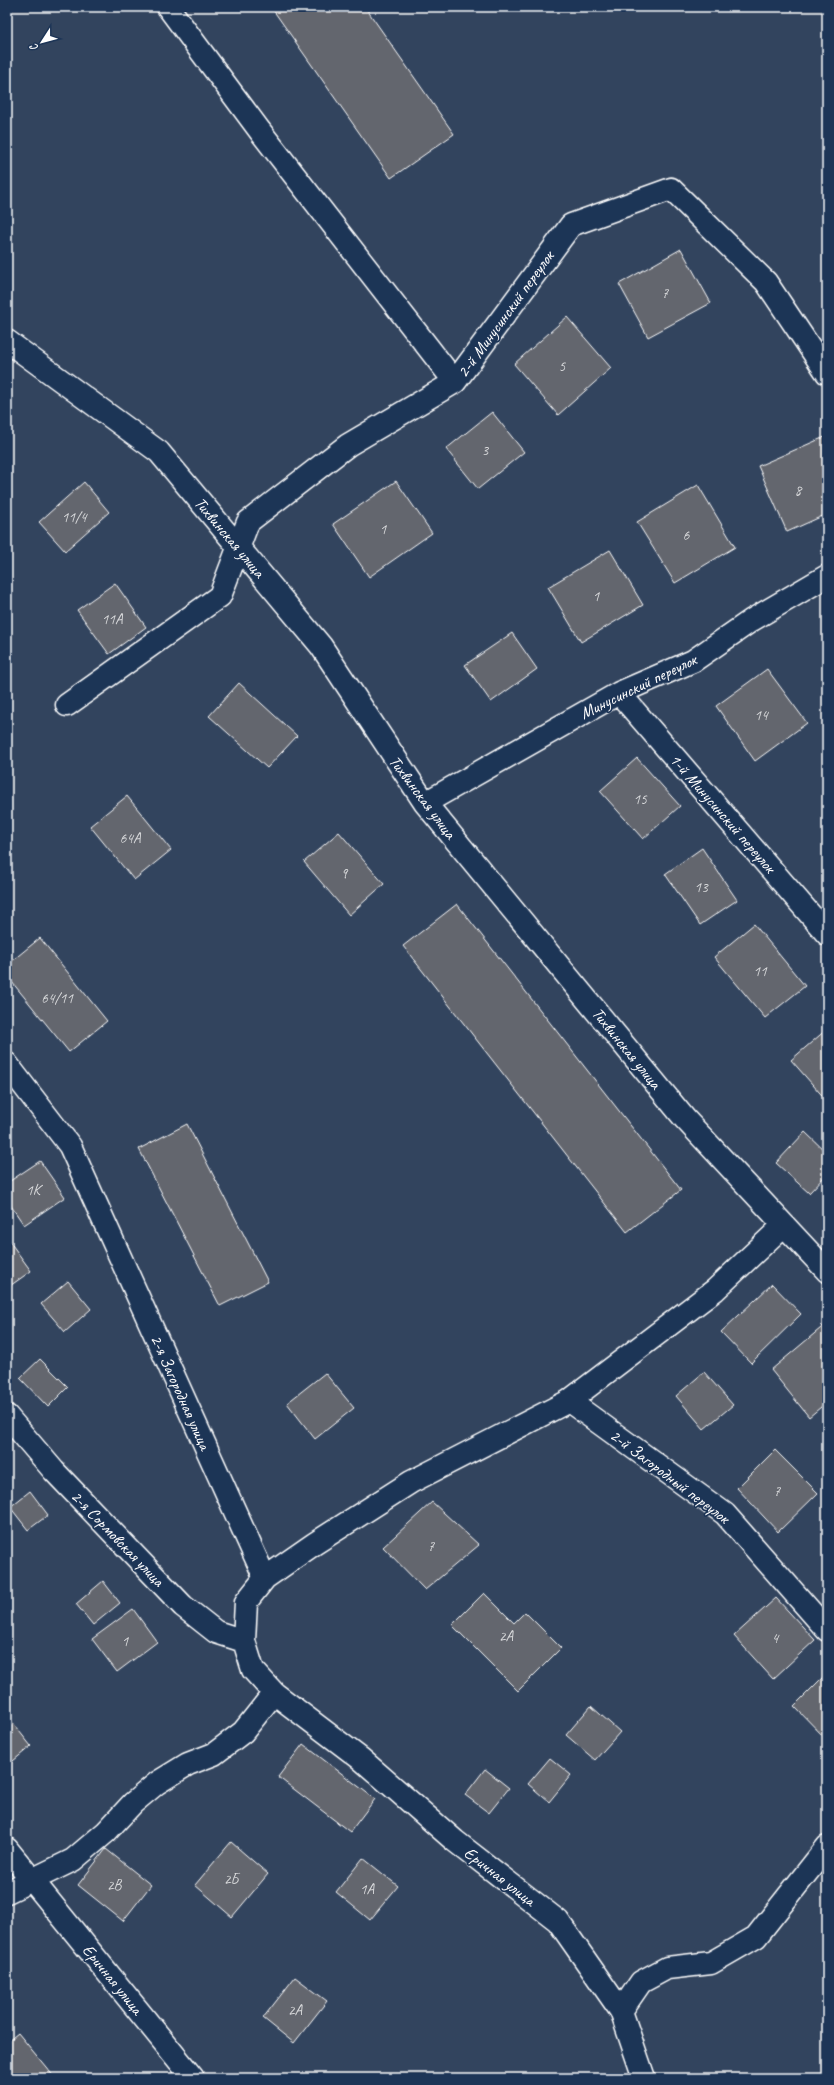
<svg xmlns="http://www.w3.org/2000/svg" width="834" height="2085" font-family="Caveat,sans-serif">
  <rect width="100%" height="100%" fill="#32445e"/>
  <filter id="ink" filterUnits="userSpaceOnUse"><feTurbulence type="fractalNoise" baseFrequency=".025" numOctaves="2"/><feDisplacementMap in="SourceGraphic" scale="8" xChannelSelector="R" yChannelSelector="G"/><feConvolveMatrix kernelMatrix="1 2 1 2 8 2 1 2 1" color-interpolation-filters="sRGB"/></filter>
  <g filter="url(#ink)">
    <path fill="#64666e" stroke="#fff" d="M 271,7 L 365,7 L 454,134 L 391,178 Z
      M 681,249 L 711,303 L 648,337 L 619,284 Z
      M 567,317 L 611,368 L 558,415 L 514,364 Z
      M 492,412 L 524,452 L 478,489 L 446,449 Z
      M 827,436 L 827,514 L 787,532 L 758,466 Z
      M 396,481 L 432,533 L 369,577 L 333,524 Z
      M 84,482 L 109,512 L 65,551 L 39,522 Z
      M 698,485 L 735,547 L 675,583 L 637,522 Z
      M 610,550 L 643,605 L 581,642 L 548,587 Z
      M 115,583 L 146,627 L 109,654 L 77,610 Z
      M 512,633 L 537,669 L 491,702 L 465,665 Z
      M 767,669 L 807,723 L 755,761 L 716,706 Z
      M 239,683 L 297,736 L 267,768 L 209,716 Z
      M 637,758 L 680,806 L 643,839 L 600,791 Z
      M 127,796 L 171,850 L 134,880 L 90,826 Z
      M 339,832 L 384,884 L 349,915 L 304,862 Z
      M 702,848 L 737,900 L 700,925 L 665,874 Z
      M 457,904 L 681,1190 L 627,1232 L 403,946 Z
      M 754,924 L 805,986 L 765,1018 L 714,957 Z
      M 40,938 L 107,1021 L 69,1052 L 7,976 L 7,965 Z
      M 827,1029 L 827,1101 L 791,1060 Z
      M 187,1124 L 268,1282 L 220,1306 L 139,1149 Z
      M 805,1132 L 827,1153 L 827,1174 L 809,1193 L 776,1163 Z
      M 40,1161 L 65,1197 L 24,1225 L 7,1200 L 7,1183 Z
      M 7,1238 L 31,1271 L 7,1288 Z
      M 68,1281 L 91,1309 L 65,1332 L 41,1304 Z
      M 772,1284 L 801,1314 L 751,1363 L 721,1332 Z
      M 827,1323 L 827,1402 L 809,1417 L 771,1370 Z
      M 40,1359 L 68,1387 L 48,1407 L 20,1378 Z
      M 704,1372 L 733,1405 L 704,1429 L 676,1396 Z
      M 325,1373 L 354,1408 L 315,1439 L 287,1403 Z
      M 775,1450 L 818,1493 L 778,1532 L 737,1488 Z
      M 30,1491 L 48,1515 L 28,1530 L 10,1507 Z
      M 432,1502 L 479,1545 L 425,1590 L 383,1547 Z
      M 103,1581 L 120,1603 L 93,1625 L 76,1604 Z
      M 484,1593 L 514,1623 L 525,1612 L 561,1648 L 518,1691 L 452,1625 Z
      M 776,1598 L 815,1640 L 773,1679 L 734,1636 Z
      M 133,1609 L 157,1642 L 117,1672 L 92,1639 Z
      M 827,1673 L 827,1740 L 794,1706 Z
      M 591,1706 L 620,1732 L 595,1760 L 566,1735 Z
      M 7,1716 L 31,1746 L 7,1766 Z
      M 303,1744 L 375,1799 L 350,1832 L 278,1777 Z
      M 550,1758 L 571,1775 L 549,1802 L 528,1784 Z
      M 485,1769 L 509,1788 L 489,1813 L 465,1795 Z
      M 231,1842 L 268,1874 L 232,1917 L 195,1885 Z
      M 106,1849 L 151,1885 L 123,1921 L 78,1885 Z
      M 363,1858 L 398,1886 L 370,1920 L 336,1892 Z
      M 295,1977 L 327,2001 L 294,2043 L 263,2018 Z
      M 18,2033 L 55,2078 L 7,2078 L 7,2042 Z"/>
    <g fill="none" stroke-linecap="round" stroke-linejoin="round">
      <g stroke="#fff" stroke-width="25">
        <path id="minor" d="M 168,7 L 260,131 L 455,382
          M 7,341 L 159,452 L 321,646 L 425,803 L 685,1119 L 827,1271
          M 619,693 L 827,934
          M 67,705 L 220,596 L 248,522 L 348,445 L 455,382 L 571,225 L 671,189 L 766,282 L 827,373
          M 425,803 L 619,693 L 693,661 L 752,620 L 827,576
          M 7,1064 L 70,1146 L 265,1578 L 246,1602 L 244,1641 L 253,1670 L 274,1693 L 361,1759 L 455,1841 L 558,1921 L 621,2011 L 644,2078
          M 569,1401 L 725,1514 L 827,1630
          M 7,1416 L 54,1471 L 183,1606 L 216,1632 L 244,1641
          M 265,1578 L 314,1544 L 411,1482 L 569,1401 L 715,1290 L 784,1225
          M 7,1849 L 193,2078
          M 7,1892 L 73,1860 L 106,1832 L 133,1803 L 157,1783 L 188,1764 L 214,1754 L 243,1732 L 274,1693
          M 621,2011 L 641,1982 L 667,1968 L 711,1963 L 756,1937 L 827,1847"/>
      </g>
      <use href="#minor" stroke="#1d3557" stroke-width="22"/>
    </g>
  </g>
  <g text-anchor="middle" stroke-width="3.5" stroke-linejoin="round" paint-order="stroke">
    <g font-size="15" fill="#d8d9db">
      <text x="665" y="298">7</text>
      <text x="562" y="371">5</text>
      <text x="485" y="455">3</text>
      <text x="798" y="495">8</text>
      <text x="74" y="522">11/4</text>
      <text x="383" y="534">1</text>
      <text x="686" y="540">6</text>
      <text x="596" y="601">1</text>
      <text x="112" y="624">11А</text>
      <text x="761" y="720">14</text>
      <text x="640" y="804">15</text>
      <text x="130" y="843">64А</text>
      <text x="344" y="878">9</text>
      <text x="701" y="892">13</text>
      <text x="760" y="976">11</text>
      <text x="57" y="1003">64/11</text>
      <text x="33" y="1195">1К</text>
      <text x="777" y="1496">7</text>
      <text x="431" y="1551">7</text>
      <text x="506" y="1641">2А</text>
      <text x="775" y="1643">4</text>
      <text x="125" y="1646">1</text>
      <text x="231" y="1884">2Б</text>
      <text x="114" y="1890">2В</text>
      <text x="367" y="1894">1А</text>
      <text x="295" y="2015">2А</text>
    </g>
    <g font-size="17" fill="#fff" stroke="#1d3557">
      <text transform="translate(505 314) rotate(-54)" y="6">2-й Минусинский переулок</text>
      <text transform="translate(230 537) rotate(50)" y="6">Тихвинская улица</text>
      <text transform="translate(638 686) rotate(-26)" y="6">Минусинский переулок</text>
      <text transform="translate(423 797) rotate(53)" y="6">Тихвинская улица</text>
      <text transform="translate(723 813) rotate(49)" y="6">1-й Минусинский переулок</text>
      <text transform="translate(627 1048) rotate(51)" y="6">Тихвинская улица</text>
      <text transform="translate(181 1392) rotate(66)" y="6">2-я Загородная улица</text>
      <text transform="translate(670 1476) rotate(37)" y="6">2-й Загородный переулок</text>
      <text transform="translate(118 1538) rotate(46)" y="6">2-я Сормовская улица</text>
      <text transform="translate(500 1876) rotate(38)" y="6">Еричная улица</text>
      <text transform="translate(113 1979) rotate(51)" y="6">Еричная улица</text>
    </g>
  </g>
  <rect width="834" height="2085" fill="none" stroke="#1d3557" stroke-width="24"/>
  <rect x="12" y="12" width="810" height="2061" fill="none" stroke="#fff" stroke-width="1.5" filter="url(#ink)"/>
  <g transform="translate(42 42) rotate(234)" stroke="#1d3557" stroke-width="3" paint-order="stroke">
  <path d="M0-3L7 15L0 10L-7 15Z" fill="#ffffff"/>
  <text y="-6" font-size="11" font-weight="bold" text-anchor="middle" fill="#ffffff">С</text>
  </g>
</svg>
